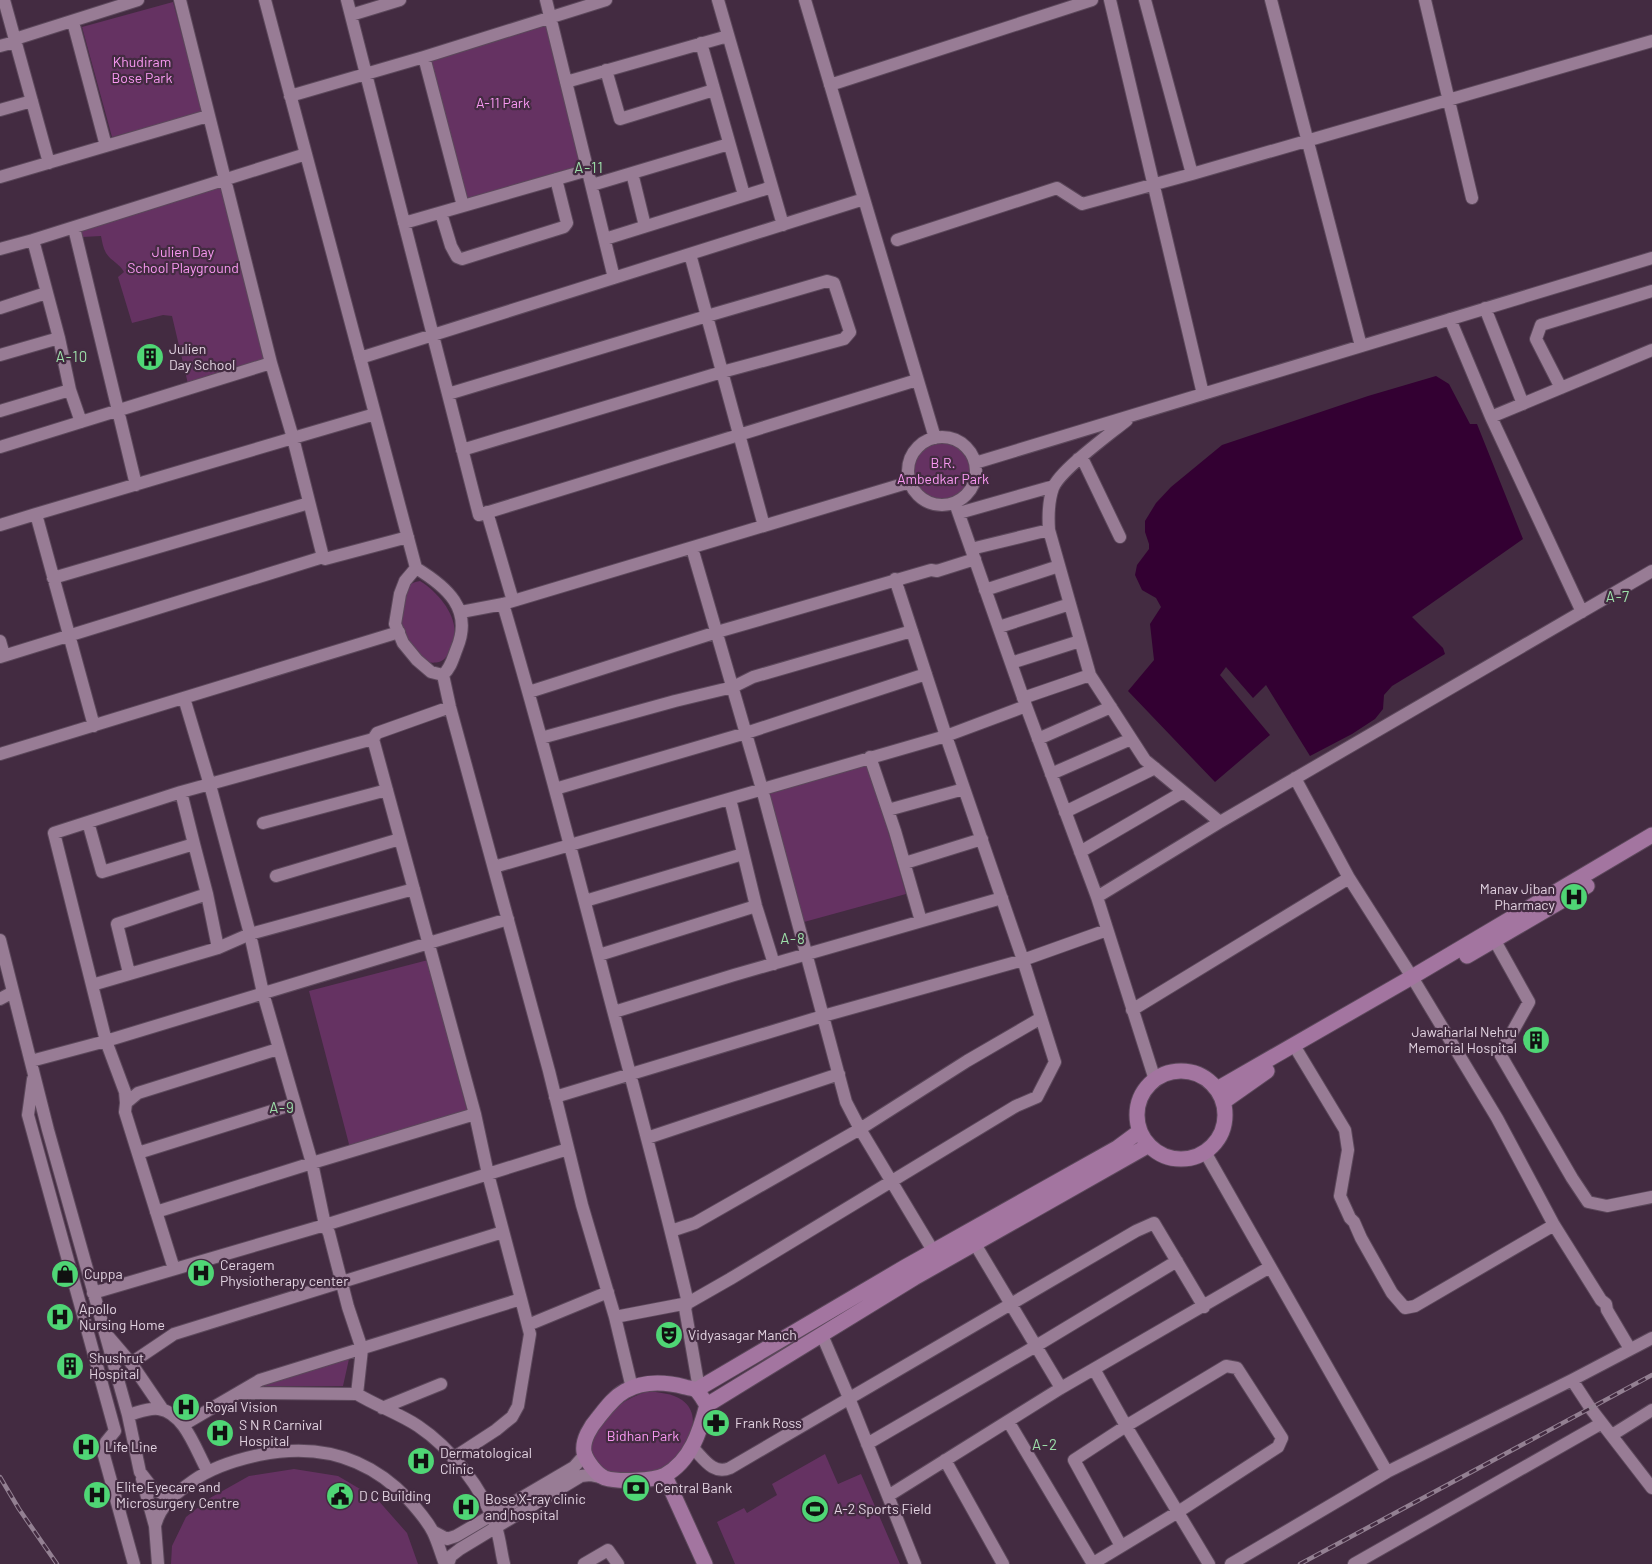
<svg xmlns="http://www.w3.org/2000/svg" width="1652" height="1564" font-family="Barlow,sans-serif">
  <rect width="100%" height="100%" fill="#432b41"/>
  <path fill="#653262" d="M 173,2 L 203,112 L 112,137 L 82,27 Z
    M 548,25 L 581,165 L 465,201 L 427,60 Z
    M 223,184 L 266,360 L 188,384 L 172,316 L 163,315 L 132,323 L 118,277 L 124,272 C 119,263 111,261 106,253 C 103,248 102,241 101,236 L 82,237 L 79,231 Z
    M914 471a29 29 0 1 1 58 0a29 29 0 1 1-58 0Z
    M 420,581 C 441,594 464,623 451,648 C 448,654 446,660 439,662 C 435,663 428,663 424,661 C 420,658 407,641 405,636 C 400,628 400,599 405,591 C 408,584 414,582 420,581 Z
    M 868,761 L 906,894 L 804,922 L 769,791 Z
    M 428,960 L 468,1114 L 350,1148 L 309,991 Z
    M 349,1359 L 343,1386 L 259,1386 Z
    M 649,1391 C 660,1393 672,1393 682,1400 C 708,1419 682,1458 662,1471 C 655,1475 615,1474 604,1474 L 588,1449 C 590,1443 591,1435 595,1430 C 608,1410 626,1398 649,1391 Z
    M 825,1454 L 838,1484 L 861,1474 L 900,1564 L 735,1564 L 717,1522 L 744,1508 L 747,1513 L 777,1495 L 772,1484 Z
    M 294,1469 L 338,1476 L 377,1499 L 407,1533 L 418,1564 L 171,1564 L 172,1546 L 186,1517 L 210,1498 L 249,1476 Z"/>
  <path fill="#330032" d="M 1436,376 L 1449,384 L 1470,424 L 1477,424 L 1523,539 L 1412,617 L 1443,648 L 1445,654 L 1392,686 L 1384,695 L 1383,709 L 1375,719 L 1352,734 L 1310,756 L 1266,685 L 1253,698 L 1226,667 L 1220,675 L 1270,735 L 1215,782 L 1128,691 L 1154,660 L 1150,624 L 1161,607 L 1156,598 L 1142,590 L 1135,575 L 1137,565 L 1149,549 L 1149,544 L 1145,532 L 1145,521 L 1156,503 L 1171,487 L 1222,445 L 1368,396 Z"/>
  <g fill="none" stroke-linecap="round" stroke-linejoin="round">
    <g stroke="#5c485b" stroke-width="14">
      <path id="minor" d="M 4,0 L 49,163
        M 180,0 L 271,363
        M 265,0 L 416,568 C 447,587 473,609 457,648 C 453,658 451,668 443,675
        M 347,0 L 479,515 L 917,380
        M 546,0 L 614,278
        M 718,0 L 783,225
        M 805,0 L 935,438
        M 1110,0 L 1203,394
        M 1271,0 L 1361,346
        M 1425,0 L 1472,198
        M 351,15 L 400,0
        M 73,22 L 106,146
        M 15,39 L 138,0
        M 701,43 L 744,195
        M 0,46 L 15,42
        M 424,57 L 463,206
        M 606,70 L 620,119 L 714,90
        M 566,82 L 728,36
        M 830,85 L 1092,0
        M 290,96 L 424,57 L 606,0
        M 0,110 L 32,101
        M 632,173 L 645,226
        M 1192,174 L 1652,41
        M 0,177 L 208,116
        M 592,185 L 729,144
        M 441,213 L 451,246 L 457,257 L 462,259 L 564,227 L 567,223 L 556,179
        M 404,223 L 588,170
        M 74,228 L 136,485
        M 605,239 L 772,187
        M 897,240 L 1057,188 L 1082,204 L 1192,174 L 1145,0
        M 0,249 L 33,240
        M 690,254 L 764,526
        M 0,308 L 46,293
        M 1485,308 L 1523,404
        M 1450,319 L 1491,417 L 1582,612
        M 0,355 L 59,338
        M 360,358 L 864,199
        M 1561,388 L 1536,339 L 1541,325 L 1652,291
        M 448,394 L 707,316 L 827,281 L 834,283 L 850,332 L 844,339 L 722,372 L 462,450
        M 0,411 L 70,390
        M 1491,417 L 1652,350
        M 1127,420 C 1110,434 1060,470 1053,488 C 1048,502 1048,515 1049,530 L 1090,675 L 1145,760 L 1220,822
        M 81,422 L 70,390 L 59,338 L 33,240 L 306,154
        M908 471a34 34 0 1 1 68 0a34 34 0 1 1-68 0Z
        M 0,447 L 271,363 L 293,438 L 375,414
        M 1078,459 L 1084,462 L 1120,537
        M 975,463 L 1652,258
        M 955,503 L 1026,706 L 1097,897 L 1155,1080
        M 487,512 L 513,601
        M 959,513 L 1054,486
        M 36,514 L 293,438 L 323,557
        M 0,525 L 36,514 L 94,726
        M 692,548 L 762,789 L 846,1102 L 860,1129 L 938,1259
        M 971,549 L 1049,530
        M 416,568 L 405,581 L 400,594 L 395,624 L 403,643 L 417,660 L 431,672 L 443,675
        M 53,578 L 309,503
        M 985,590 L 1059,566
        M 503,604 C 541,733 575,864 609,995 C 636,1097 664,1199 688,1303 L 730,1279 L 1016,1106 L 1037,1097 L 1055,1062 L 1023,960 L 946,736 L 895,579
        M 461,612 L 503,604 L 910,482
        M 999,627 L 1070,604
        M 0,641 L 4,655
        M 0,657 L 323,557 L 325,559 L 408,537
        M 1011,663 L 1080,641
        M 443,675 L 450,707 L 549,1071 L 582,1205 L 615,1317 L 632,1388
        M 529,692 L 717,632 L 931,570 L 937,571 L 975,559
        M 184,698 L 210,785 L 250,934 L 263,993 L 312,1163 L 325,1225 L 329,1233 L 348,1307 L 362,1349 L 357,1394 C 377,1406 400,1414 418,1426 C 451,1448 483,1489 496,1527 C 500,1539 501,1552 504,1564
        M 1023,698 L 1090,675
        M 541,738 L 675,701 L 733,687 L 753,677 L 912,631
        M 373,739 L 377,733 L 450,707
        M 1038,739 L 1111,707
        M 0,754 L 399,632
        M 870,757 L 895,831 L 921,921
        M 1051,774 L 1131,739
        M 555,789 L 746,733 L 926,674
        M 730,799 L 756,906 L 774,964
        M 888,810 L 964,789
        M 1065,812 L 1155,768
        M 88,822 L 102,872 L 194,844 L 181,792
        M 263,823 L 387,790
        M 194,844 L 207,894
        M 1080,852 L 1183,792
        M 905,863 L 982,839
        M 494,867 L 946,736 L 1026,706
        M 276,876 L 400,839
        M 1349,878 L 1412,977 L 1497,1118 L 1554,1225 L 1601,1300 L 1606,1304 L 1607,1310 L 1630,1349
        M 1097,897 L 1220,822 L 1652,571
        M 585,901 L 743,854
        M 0,940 L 48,1130 L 128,1415 L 140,1472 L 154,1490 L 171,1497
        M 1495,941 L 1529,1002 L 1500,1054 L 1572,1178 L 1588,1202 L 1607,1206 L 1652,1197
        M 599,955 L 756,906
        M 129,973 L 117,924 L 207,894 L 218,948
        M 92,985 L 218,948 L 250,934 L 414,889
        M 0,999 L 13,992
        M 1132,1010 L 1349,878 L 1295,778
        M 614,1012 L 734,975 L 1002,898
        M 1298,1052 L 1345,1130 L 1348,1150 L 1340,1196 L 1350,1218 L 1354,1222 L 1361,1238 L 1392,1293 L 1405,1308 L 1415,1306 L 1554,1225
        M 31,1061 L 106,1041 L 508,919
        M 33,1079 L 28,1115 L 115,1431 L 106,1442 L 103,1452 L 134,1564
        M 555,1097 L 823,1016 L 1023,960 L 1107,930
        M 126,1103 L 125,1092 L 106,1041 L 54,833 L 181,792 L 373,739 L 475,1114 L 488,1174 L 521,1299 L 260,1380 L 183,1425
        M 647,1138 L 839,1074
        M 1205,1152 L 1387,1472
        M 138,1153 L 294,1104
        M 156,1212 L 312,1163 L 475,1114
        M 671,1231 L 695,1223 L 860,1129 L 967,1061 L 1041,1018
        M 975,1244 L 1061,1388
        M 174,1269 L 125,1112 L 126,1103 L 138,1093 L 278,1049
        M 93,1293 L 325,1225 L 568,1149
        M 688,1303 L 685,1308 L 698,1383 L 696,1390
        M 615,1317 L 688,1303
        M 528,1325 L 608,1292
        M 107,1335 L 131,1363 L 163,1410
        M 822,1335 L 849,1398 L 915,1564
        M 131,1363 L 174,1334 L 503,1232
        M 1094,1369 L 1126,1426 L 1209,1564
        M 1572,1380 L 1591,1409 L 1652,1488
        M 240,1393 L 357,1394
        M 382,1408 L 441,1384
        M 128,1415 C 137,1413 149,1407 159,1409 C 185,1413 196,1451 208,1472
        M 1008,1421 L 1093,1564
        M 1612,1435 L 1652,1410
        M 867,1444 L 1036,1346 L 1177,1261
        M 693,1448 C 704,1459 713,1475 730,1468 L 1136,1231 L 1154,1223 L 1204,1307
        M 453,1458 L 496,1430 L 512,1417 L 518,1406 L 530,1334 L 521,1299
        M 945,1460 L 1003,1564
        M 142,1479 L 155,1526
        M 888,1496 L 1061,1388 L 1270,1267
        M 434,1532 L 447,1539 L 456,1536 L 574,1467 L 582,1458 L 584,1453
        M 158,1564 L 155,1526 C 160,1505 176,1493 193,1481 C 212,1467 236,1460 259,1455 C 316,1443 367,1456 408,1499 C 417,1509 427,1520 433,1532 C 438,1542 441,1554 445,1564
        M 448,1564 L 451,1556 L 460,1549 L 581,1476 L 590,1475 L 604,1478
        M 584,1564 L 608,1550 L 618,1564
        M 1092,1564 L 1178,1512 L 1278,1447 L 1282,1438 L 1237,1368 L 1226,1366 L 1126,1426 L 1074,1460 L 1121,1546
        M 1231,1564 L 1387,1472 L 1572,1380 L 1652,1338
        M 1354,1564 L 1602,1423"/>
    </g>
    <g stroke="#5c485b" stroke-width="17">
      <path id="major" d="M 1467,956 L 1587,886
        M1137 1115a44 44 0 1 1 88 0a44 44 0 1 1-88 0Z
        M 1217,1089 L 1412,977 L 1652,835
        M 1223,1102 L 1267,1071
        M 696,1390 L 905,1267 L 1117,1148 L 1140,1131
        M 707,1405 C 704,1401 700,1393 696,1390 C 693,1388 688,1388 685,1387 C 666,1382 643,1381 625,1391 C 614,1397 606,1408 598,1418 C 591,1426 582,1440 584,1452 C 586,1461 597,1475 605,1478 C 617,1482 654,1481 665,1475 C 691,1461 700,1431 707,1405 L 914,1278 L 1149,1145
        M 665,1476 L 705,1564"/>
    </g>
    <use href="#minor" stroke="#987c95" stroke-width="12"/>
    <use href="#major" stroke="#a375a0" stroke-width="15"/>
    <g stroke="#938092" stroke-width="4.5">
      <path id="rail" d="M 0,1477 L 19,1509 L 57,1564
        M 1300,1564 L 1652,1375"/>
    </g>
    <use href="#rail" stroke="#432b41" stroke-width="2.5" stroke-dasharray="8" stroke-linecap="butt"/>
  </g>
  <defs>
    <g id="building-disc" transform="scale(1.4375)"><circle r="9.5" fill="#4fd675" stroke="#432b41"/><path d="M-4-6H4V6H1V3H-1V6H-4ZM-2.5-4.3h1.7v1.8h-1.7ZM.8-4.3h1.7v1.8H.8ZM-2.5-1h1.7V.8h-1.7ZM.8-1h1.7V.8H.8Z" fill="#111"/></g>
    <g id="hospital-disc" transform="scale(1.4375)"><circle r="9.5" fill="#4fd675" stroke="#432b41"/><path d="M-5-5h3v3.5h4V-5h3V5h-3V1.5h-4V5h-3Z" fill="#111"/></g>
    <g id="shop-disc" transform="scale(1.4375)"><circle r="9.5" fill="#4fd675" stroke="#432b41"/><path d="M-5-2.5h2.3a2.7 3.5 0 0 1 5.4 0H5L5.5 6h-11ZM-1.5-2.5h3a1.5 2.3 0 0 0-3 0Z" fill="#111"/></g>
    <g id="theatre-disc" transform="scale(1.4375)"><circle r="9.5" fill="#4fd675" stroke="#432b41"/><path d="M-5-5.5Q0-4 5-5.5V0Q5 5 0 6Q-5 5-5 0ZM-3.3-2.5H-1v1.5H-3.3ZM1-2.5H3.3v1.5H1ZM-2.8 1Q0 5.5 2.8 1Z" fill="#111"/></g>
    <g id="pharmacy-disc" transform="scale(1.4375)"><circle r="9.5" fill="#4fd675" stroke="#432b41"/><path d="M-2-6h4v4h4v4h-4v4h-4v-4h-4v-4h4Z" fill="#111"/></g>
    <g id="bank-disc" transform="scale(1.4375)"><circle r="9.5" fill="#4fd675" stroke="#432b41"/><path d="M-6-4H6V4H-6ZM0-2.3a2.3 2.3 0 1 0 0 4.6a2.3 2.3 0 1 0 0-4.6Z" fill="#111"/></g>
    <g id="civic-disc" transform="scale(1.4375)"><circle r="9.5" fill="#4fd675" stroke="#432b41"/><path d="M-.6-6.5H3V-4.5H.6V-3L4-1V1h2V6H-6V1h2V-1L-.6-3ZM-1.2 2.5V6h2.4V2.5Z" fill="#111"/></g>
    <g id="stadium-disc" transform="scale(1.4375)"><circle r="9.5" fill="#4fd675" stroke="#432b41"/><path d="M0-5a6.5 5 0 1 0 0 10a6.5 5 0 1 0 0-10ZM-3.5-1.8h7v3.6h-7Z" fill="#111"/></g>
  </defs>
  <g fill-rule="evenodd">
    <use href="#building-disc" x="150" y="357"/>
    <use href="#hospital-disc" x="1574" y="897"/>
    <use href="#building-disc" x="1536" y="1040"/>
    <use href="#hospital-disc" x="201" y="1273"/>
    <use href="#shop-disc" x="65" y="1274"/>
    <use href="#hospital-disc" x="60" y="1317"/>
    <use href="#theatre-disc" x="669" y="1335"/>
    <use href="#building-disc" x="70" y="1366"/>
    <use href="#hospital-disc" x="186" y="1407"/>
    <use href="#pharmacy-disc" x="716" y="1423"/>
    <use href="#hospital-disc" x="220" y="1433"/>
    <use href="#hospital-disc" x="86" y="1447"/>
    <use href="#hospital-disc" x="421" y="1461"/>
    <use href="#bank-disc" x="636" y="1488"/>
    <use href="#hospital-disc" x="97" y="1495"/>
    <use href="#civic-disc" x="340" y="1496"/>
    <use href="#hospital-disc" x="466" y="1507"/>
    <use href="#stadium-disc" x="815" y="1509"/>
  </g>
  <g text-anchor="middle" stroke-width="4.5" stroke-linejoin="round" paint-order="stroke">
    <g font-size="14" fill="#fa99f3" stroke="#432b41">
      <text x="142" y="67">Khudiram<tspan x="142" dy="16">Bose Park</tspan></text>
      <text x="503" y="108">A-11 Park</text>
      <text x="183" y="257">Julien Day<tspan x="183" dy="16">School Playground</tspan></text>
      <text x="943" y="468">B.R.<tspan x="943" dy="16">Ambedkar Park</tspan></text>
      <text x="643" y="1441">Bidhan Park</text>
    </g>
    <g font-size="14" fill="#e1d2e0" stroke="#432b41" text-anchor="start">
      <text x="169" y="354">Julien<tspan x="169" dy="16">Day School</tspan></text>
      <text x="1555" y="894" text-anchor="end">Manav Jiban<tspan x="1555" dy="16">Pharmacy</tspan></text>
      <text x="1517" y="1037" text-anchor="end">Jawaharlal Nehru<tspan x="1517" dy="16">Memorial Hospital</tspan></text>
      <text x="220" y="1270">Ceragem<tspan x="220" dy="16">Physiotherapy center</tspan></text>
      <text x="84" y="1279">Cuppa</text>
      <text x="79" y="1314">Apollo<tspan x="79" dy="16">Nursing Home</tspan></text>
      <text x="688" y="1340">Vidyasagar Manch</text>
      <text x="89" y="1363">Shushrut<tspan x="89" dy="16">Hospital</tspan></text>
      <text x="205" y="1412">Royal Vision</text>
      <text x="735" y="1428">Frank Ross</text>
      <text x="239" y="1430">S N R Carnival<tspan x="239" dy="16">Hospital</tspan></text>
      <text x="105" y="1452">Life Line</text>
      <text x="440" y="1458">Dermatological<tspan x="440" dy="16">Clinic</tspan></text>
      <text x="116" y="1492">Elite Eyecare and<tspan x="116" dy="16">Microsurgery Centre</tspan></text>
      <text x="655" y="1493">Central Bank</text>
      <text x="359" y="1501">D C Building</text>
      <text x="485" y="1504">Bose X-ray clinic<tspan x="485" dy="16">and hospital</tspan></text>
      <text x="834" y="1514">A-2 Sports Field</text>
    </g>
    <g font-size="15" letter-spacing="1" fill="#9cdea8" stroke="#432b41">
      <text x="589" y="173">A-11</text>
      <text x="72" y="362">A-10</text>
      <text x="1618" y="602">A-7</text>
      <text x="793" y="944">A-8</text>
      <text x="282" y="1113">A-9</text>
      <text x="1045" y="1450">A-2</text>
    </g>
  </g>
</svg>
